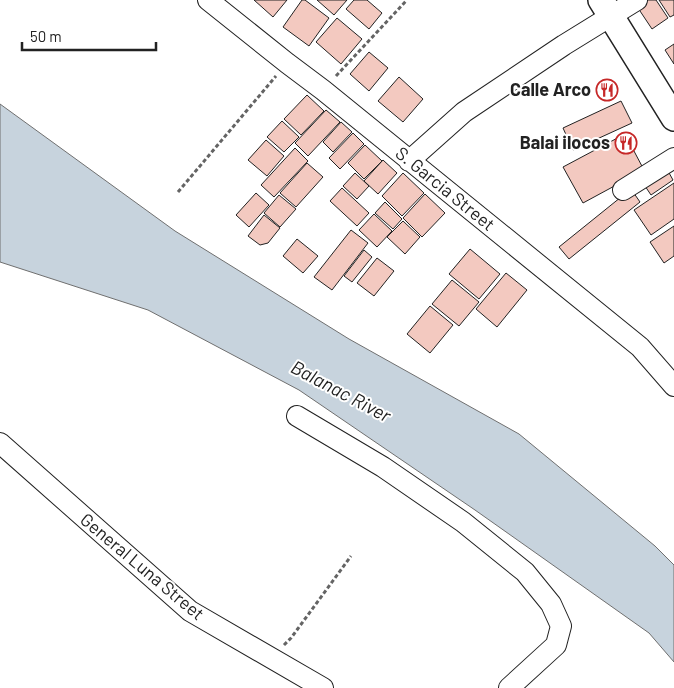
<svg xmlns="http://www.w3.org/2000/svg" width="674" height="688" font-family="Barlow,sans-serif">
  <rect width="100%" height="100%" fill="#fff"/>
  <path fill="#c7d3dd" stroke="#6f6f6f" d="M 0,104 L 175,231 L 349,339 L 519,434 L 655,546 L 674,565 L 674,662 L 649,633 L 475,510 L 299,390 L 148,310 L 0,262 Z"/>
  <path fill="#f3c9c0" stroke="#222" d="M 254,0 L 287,0 L 273,17 Z
    M 302,0 L 305,0 L 329,18 L 309,46 L 283,27 Z
    M 317,0 L 347,0 L 334,15 Z
    M 354,0 L 367,0 L 382,13 L 369,29 L 346,9 Z
    M 644,0 L 656,0 L 668,18 L 652,29 L 636,5 Z
    M 659,0 L 674,0 L 674,15 L 670,17 Z
    M 337,18 L 362,39 L 341,64 L 316,42 Z
    M 674,44 L 674,64 L 665,50 Z
    M 369,52 L 388,68 L 369,91 L 350,74 Z
    M 399,77 L 423,99 L 403,122 L 378,101 Z
    M 307,95 L 324,111 L 301,135 L 284,119 Z
    M 621,101 L 632,123 L 573,150 L 563,128 Z
    M 326,110 L 340,122 L 308,156 L 295,143 Z
    M 282,121 L 299,137 L 284,152 L 267,137 Z
    M 341,122 L 352,132 L 333,152 L 323,142 Z
    M 353,133 L 364,144 L 340,169 L 329,158 Z
    M 625,134 L 644,170 L 583,203 L 563,167 Z
    M 266,140 L 284,156 L 267,176 L 248,160 Z
    M 365,145 L 382,161 L 364,179 L 348,163 Z
    M 295,148 L 308,161 L 274,197 L 261,185 Z
    M 383,160 L 397,173 L 378,194 L 364,181 Z
    M 307,163 L 323,177 L 296,207 L 280,193 Z
    M 668,171 L 673,180 L 651,195 L 645,186 Z
    M 355,173 L 369,186 L 357,199 L 343,186 Z
    M 403,173 L 424,193 L 402,216 L 382,196 Z
    M 674,183 L 674,219 L 651,235 L 634,210 Z
    M 342,188 L 369,213 L 357,226 L 330,201 Z
    M 631,189 L 640,202 L 569,259 L 559,247 Z
    M 256,193 L 269,205 L 249,227 L 236,215 Z
    M 425,194 L 445,213 L 422,237 L 403,218 Z
    M 279,195 L 296,209 L 280,227 L 264,213 Z
    M 385,202 L 402,219 L 393,229 L 375,213 Z
    M 374,214 L 392,231 L 377,247 L 359,230 Z
    M 264,215 L 280,228 L 268,243 L 260,245 L 248,236 Z
    M 403,221 L 420,237 L 405,254 L 387,237 Z
    M 674,226 L 674,256 L 664,263 L 650,242 Z
    M 351,230 L 368,243 L 332,290 L 314,277 Z
    M 297,239 L 318,256 L 303,273 L 283,256 Z
    M 470,249 L 500,274 L 479,299 L 449,274 Z
    M 364,250 L 372,257 L 352,282 L 344,276 Z
    M 377,258 L 394,271 L 374,296 L 357,283 Z
    M 506,273 L 527,290 L 497,327 L 476,309 Z
    M 452,280 L 479,302 L 459,326 L 432,304 Z
    M 430,306 L 453,325 L 430,353 L 407,334 Z"/>
  <g fill="none" stroke-linecap="round" stroke-linejoin="round">
    <g stroke="#222" stroke-width="22">
      <path id="minor" d="M 208,0 L 287,63 L 323,90 L 640,347 L 674,386
        M 409,161 L 464,112 L 564,45 L 637,0
        M 623,190 L 674,158
        M 297,416 L 383,467 L 463,522 L 525,572 L 551,604 L 561,626 L 556,645 L 509,688
        M 0,443 L 190,611 L 323,688"/>
    </g>
    <g stroke="#222" stroke-width="28">
      <path id="major" d="M 601,0 L 674,118"/>
    </g>
    <path stroke="#646464" stroke-width="3" stroke-dasharray="4 2.5" stroke-linecap="butt" d="M 336,76 L 407,0
      M 178,192 L 276,76
      M 284,645 L 291,638 L 351,556"/>
    <use href="#minor" stroke="#fff" stroke-width="20"/>
    <use href="#major" stroke="#fff" stroke-width="25"/>
  </g>
  <defs>
    <g id="restaurant-ring" transform="scale(1.125)"><circle r="9.5" fill="#fff" stroke="#c62828" stroke-width="1.5"/><path d="M-5-6h1v4h1v-4h1v4h1v-4h1v5L-1.5 .5V6h-2V.5L-5-1ZM5-6V6H3V1.5H1.5Q1.5-4 5-6Z" fill="#c62828"/></g>
  </defs>
  <g fill-rule="evenodd">
    <use href="#restaurant-ring" x="607" y="90"/>
    <use href="#restaurant-ring" x="626" y="143"/>
  </g>
  <g text-anchor="middle" stroke-width="4" stroke-linejoin="round" paint-order="stroke">
    <g font-size="18" font-weight="bold" fill="#222" stroke="#fff" text-anchor="end">
      <text x="591" y="96">Calle Arco</text>
      <text x="610" y="149">Balai ilocos</text>
    </g>
    <g font-size="18" fill="#222" stroke="#fff">
      <text transform="translate(445 189) rotate(39)" y="6">S. Garcia Street</text>
      <text transform="translate(142 567) rotate(40)" y="6">General Luna Street</text>
    </g>
    <g font-size="19" font-style="italic" fill="#222" stroke="#fff">
      <text transform="translate(341 391) rotate(28)" y="7">Balanac River</text>
    </g>
  </g>
  <path d="M22 42v8h134v-8" fill="none" stroke="#222222" stroke-width="2.5"/>
  <text x="30" y="42" font-size="15" fill="#222222" stroke="#ffffff" stroke-width="4" paint-order="stroke">50 m</text>
</svg>
